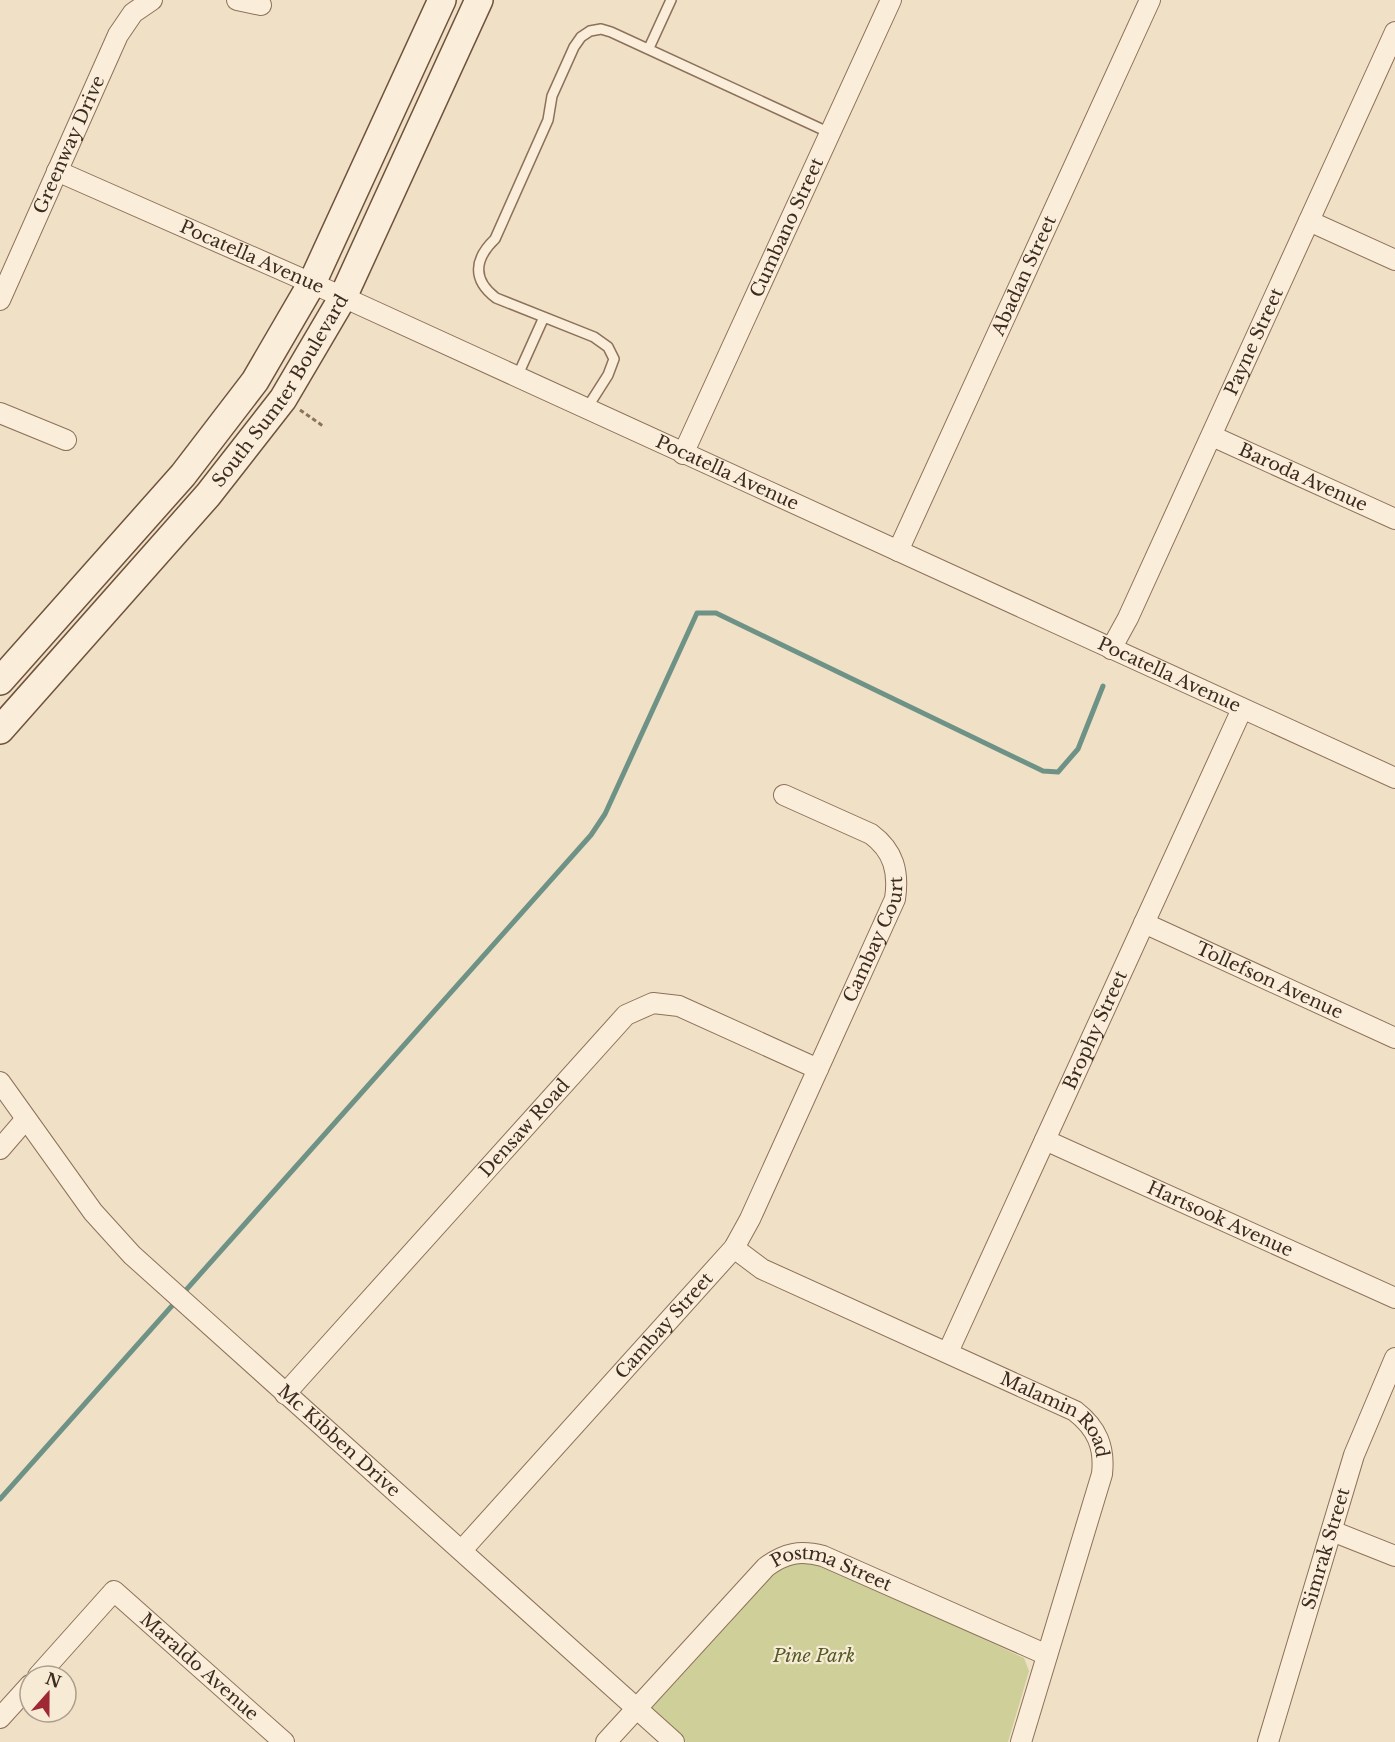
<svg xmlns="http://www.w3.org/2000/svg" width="1395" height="1742" font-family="'Libre Baskerville',serif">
  <rect width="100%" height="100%" fill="#f0e0c6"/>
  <path fill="#cecf99" d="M 796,1559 L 813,1559 L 1024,1658 L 1029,1671 L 1008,1742 L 686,1742 L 646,1707 L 774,1571 Z"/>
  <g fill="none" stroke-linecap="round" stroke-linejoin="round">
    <path stroke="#6e9386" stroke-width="5" d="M 0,1499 L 591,835 L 605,814 L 697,613 L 716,613 L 1043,771 L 1058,772 L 1078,749 L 1103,686"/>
    <g stroke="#8d715b" stroke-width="12">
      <path id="service" d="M 649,48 L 671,0
        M 517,377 L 544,317
        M 587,408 L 608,375 L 614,359 L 608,347 L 594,337 L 496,298 C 472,280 474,259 495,239 L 548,120 L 552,96 L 574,47 L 581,37 L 590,31 L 601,29 L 611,32 L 830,133"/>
    </g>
    <g stroke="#8d715b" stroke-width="22">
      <g id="minor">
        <path d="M 237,0 L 261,5"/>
        <path id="s1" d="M 57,171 L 343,297 L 1395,778"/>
        <path d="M 1309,221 L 1395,260"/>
        <path id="s2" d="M 0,300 L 118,35 L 133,13 L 152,0"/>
        <path d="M 0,413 L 66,440"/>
        <path id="s3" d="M 1212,436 L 1395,519"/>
        <path id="s4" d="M 683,454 L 891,0"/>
        <path id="s5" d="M 898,551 L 1150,0"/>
        <path id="s6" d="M 1111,649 L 1128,618 L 1395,32"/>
        <path id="s7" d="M 1144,923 L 1395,1038"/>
        <path id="s8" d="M 0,1082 L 93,1212 L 132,1255 L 674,1742"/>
        <path id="s9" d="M 1045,1140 L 1395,1298"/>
        <path d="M 0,1149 L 25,1120"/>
        <path id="s10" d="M 734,1248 L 762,1269 L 1075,1411 C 1097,1428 1105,1447 1102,1474 L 1021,1742"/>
        <path id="s11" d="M 948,1352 L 1242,709"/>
        <path id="s12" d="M 285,1394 L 626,1015 L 653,1003 L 679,1006 L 818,1069"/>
        <path d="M 1332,1531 L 1395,1556"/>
        <path id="s13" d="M 462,1550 L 734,1248 L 750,1219 L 895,899 C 899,872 894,851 871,834 L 784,795"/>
        <path id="s14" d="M 38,1676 L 114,1591 L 284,1742"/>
        <path d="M 0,1718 L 30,1685"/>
        <path id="s15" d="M 606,1742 L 766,1567 C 785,1553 800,1550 823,1556 L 1047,1655"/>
        <path id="s16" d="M 1268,1742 L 1354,1455 L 1395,1358"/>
      </g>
    </g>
    <g stroke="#6f523e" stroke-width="30">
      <g id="secondary">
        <path d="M 0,681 L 183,475 L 255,381 L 312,283 L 442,0"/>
        <path id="s17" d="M 0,730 L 208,495 L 283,399 L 343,297 L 479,0"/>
      </g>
    </g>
    <path stroke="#8d715b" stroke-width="3" stroke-dasharray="4.5 3" stroke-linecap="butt" d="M 300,410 L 323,426"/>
    <use href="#service" stroke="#faeeda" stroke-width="9"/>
    <use href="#minor" stroke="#faeeda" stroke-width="20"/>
    <use href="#secondary" stroke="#faeeda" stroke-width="27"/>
  </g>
  <g text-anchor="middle" stroke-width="4.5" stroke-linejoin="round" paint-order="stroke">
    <g font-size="18" fill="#3c2b1f" stroke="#f7ebd6">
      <text dy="6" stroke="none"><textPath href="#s2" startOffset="170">Greenway Drive</textPath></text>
      <text dy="6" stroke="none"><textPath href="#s4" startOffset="249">Cumbano Street</textPath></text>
      <text dy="6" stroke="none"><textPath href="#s1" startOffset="213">Pocatella Avenue</textPath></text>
      <text dy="6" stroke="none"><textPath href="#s5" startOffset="303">Abadan Street</textPath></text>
      <text dy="6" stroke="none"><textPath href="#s6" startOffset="339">Payne Street</textPath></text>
      <text dy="6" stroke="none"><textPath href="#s17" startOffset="441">South Sumter Boulevard</textPath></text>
      <text dy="6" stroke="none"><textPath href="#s1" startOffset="735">Pocatella Avenue</textPath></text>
      <text dy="6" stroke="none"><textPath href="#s3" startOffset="100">Baroda Avenue</textPath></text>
      <text dy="6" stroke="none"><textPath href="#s1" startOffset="1221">Pocatella Avenue</textPath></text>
      <text dy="6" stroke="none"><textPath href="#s13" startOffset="746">Cambay Court</textPath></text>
      <text dy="6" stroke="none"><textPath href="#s7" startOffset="138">Tollefson Avenue</textPath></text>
      <text dy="6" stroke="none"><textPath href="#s11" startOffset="354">Brophy Street</textPath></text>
      <text dy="6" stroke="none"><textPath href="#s12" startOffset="358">Densaw Road</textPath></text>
      <text dy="6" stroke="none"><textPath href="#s9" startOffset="192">Hartsook Avenue</textPath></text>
      <text dy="6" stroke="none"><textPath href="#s13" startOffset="302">Cambay Street</textPath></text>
      <text dy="6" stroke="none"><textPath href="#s10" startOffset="366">Malamin Road</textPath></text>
      <text dy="6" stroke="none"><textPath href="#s8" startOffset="496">Mc Kibben Drive</textPath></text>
      <text dy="6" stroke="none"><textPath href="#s16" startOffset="202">Simrak Street</textPath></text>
      <text dy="6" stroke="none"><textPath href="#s15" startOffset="308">Postma Street</textPath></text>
      <text dy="6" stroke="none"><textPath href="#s14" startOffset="228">Maraldo Avenue</textPath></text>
    </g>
    <g font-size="18" font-style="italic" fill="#515a25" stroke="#f7ebd6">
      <text x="814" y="1662">Pine Park</text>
    </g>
  </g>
  <g transform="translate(48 1694) rotate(21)"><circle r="28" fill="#f7ebd6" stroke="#ac9e8d" stroke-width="1.5"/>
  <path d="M0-4.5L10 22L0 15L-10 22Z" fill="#9e2834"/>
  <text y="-9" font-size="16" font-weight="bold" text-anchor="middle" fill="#3c2b1f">N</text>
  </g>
</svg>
